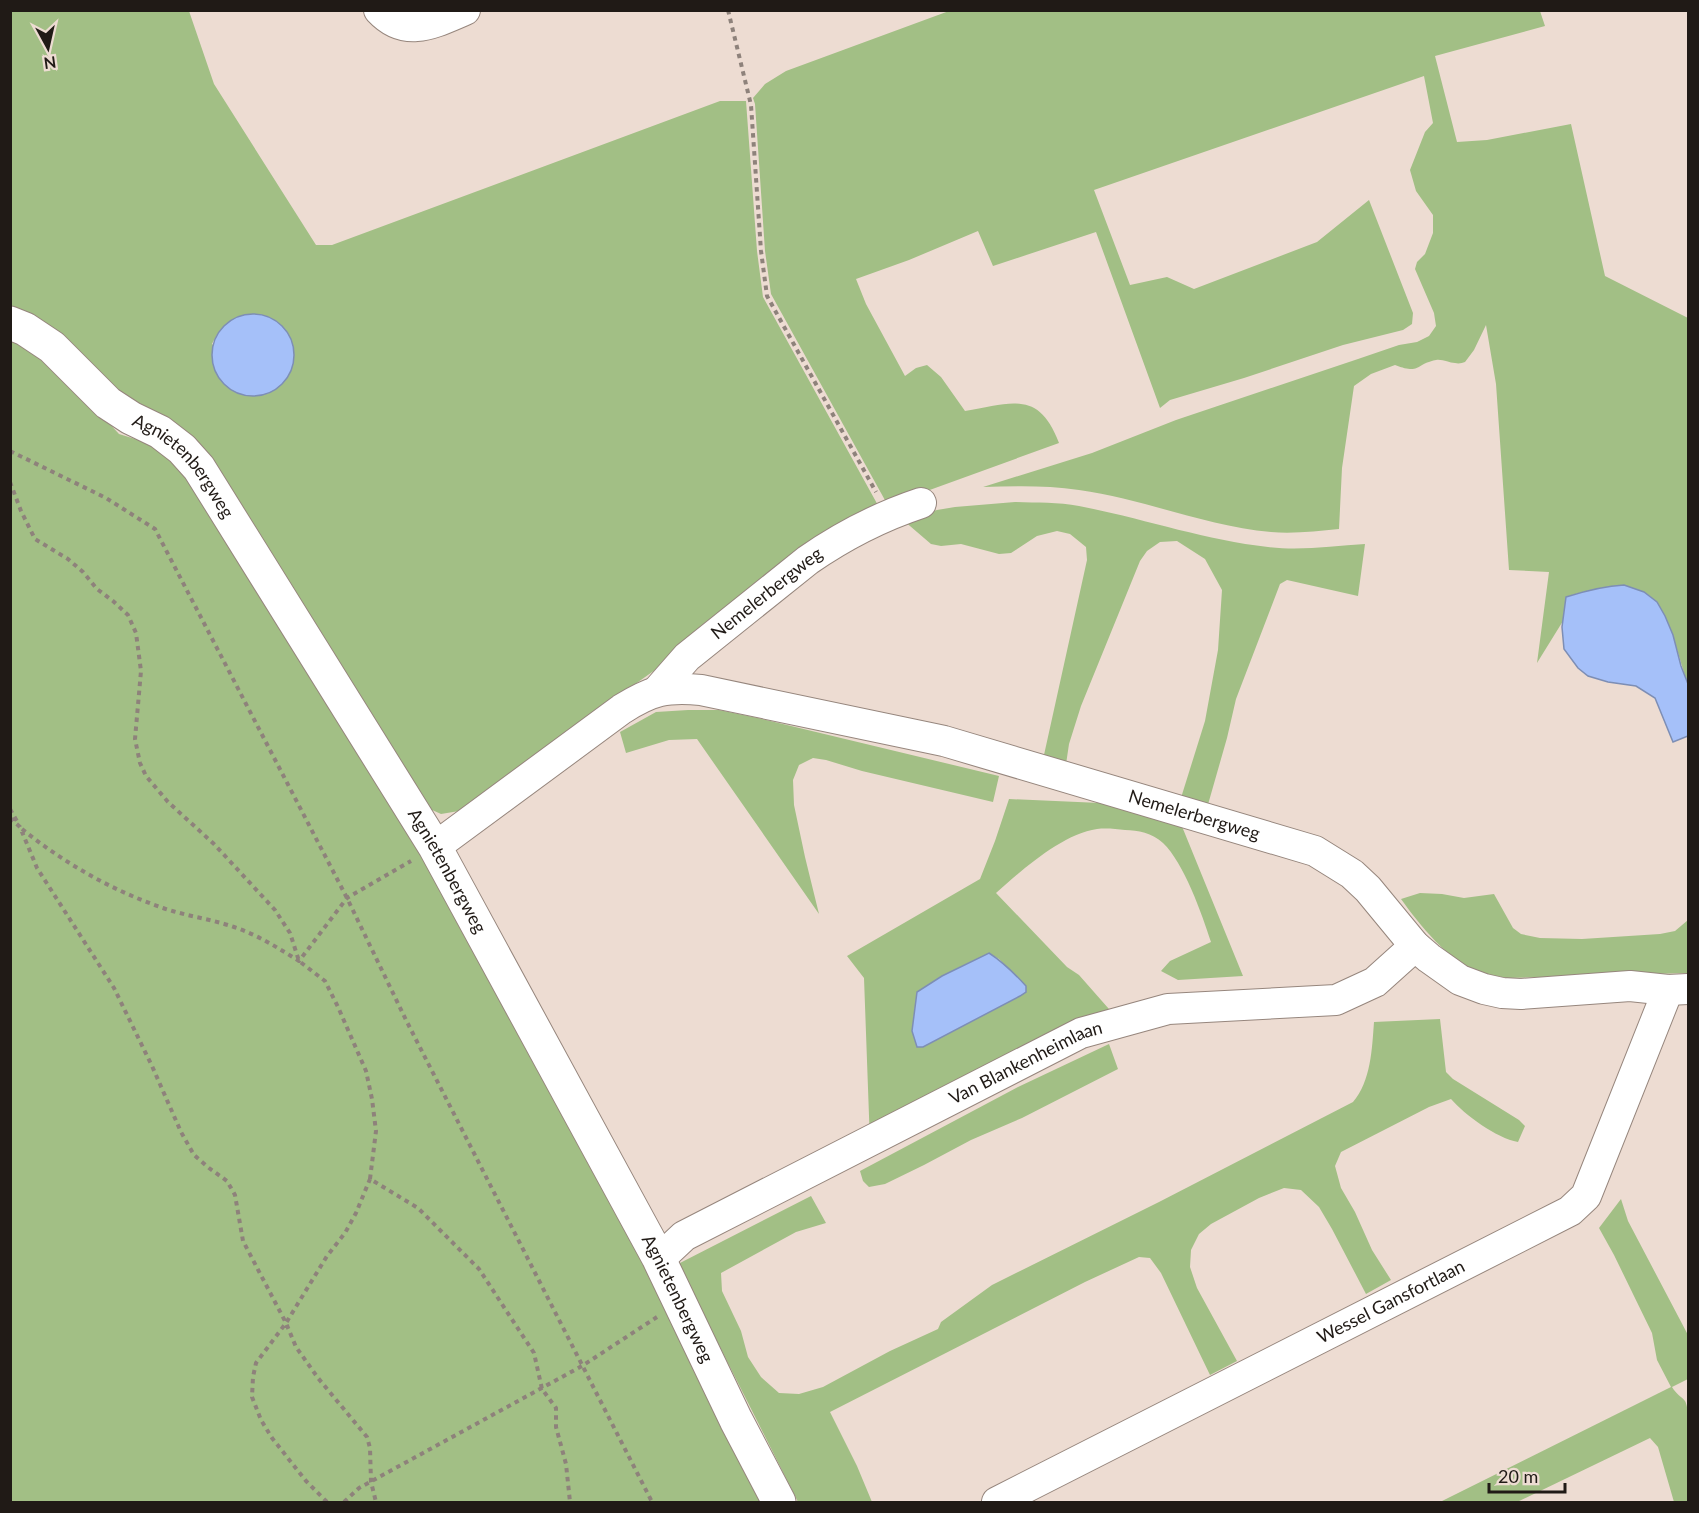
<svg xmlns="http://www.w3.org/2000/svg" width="1699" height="1513" font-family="Lato,sans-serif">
  <rect width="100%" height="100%" fill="#eddcd2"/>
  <path fill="#a2bf85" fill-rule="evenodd" d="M 10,11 L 189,11 L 214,84 L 316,245 L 332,245 L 720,101 L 746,101 L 757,251 L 763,297 L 880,509 L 813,546 L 655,670 L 521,765 L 477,799 L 459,811 L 441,814 L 430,809 L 167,426 L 11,311 ZM 266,316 C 281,323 285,328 290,343 C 298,367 288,382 267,394 L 212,344 C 226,315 237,320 266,316 Z
    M 949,11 L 1540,11 L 1545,26 L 1435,56 L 1457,142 L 1487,140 L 1571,124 L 1605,276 L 1688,318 L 1688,684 C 1679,661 1668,603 1645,593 C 1639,590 1628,591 1621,591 C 1598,589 1589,589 1566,597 L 1563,621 L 1537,663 L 1549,572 L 1509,570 L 1496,384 L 1486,325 L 1474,350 L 1465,362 C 1462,363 1459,364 1455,363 C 1449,363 1443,359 1436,360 C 1415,364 1421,375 1395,365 L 1371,374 L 1354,386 L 1342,468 L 1339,529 C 1317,531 1294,534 1271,532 C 1205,526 1144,499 1079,490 C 1047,485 1014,486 983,487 L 1092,453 L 1176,420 L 1358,359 L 1399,345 L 1417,342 L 1429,336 L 1436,326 L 1434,313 L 1415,269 L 1417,262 L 1425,254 L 1433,233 L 1433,215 L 1416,191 L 1410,170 L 1425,132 L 1433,123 L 1424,76 L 1094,190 L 1130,285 L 1167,277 L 1194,289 L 1317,242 L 1369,200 L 1413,313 L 1412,324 L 1403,330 L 1343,345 L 1244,378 L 1170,400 L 1160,408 L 1096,232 L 993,266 L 978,231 L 909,260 L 856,279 L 866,304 L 905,376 L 916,368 L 927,365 L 941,377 L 965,411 C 1012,403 1039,390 1059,443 L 891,504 L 886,502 L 771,294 L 765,251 L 755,104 L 753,98 L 765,84 L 786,71 Z
    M 10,337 L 53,362 L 119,434 L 148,443 L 174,462 L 196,484 L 318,674 L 558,1091 L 768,1502 L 11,1502 Z
    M 1015,502 C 1036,503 1058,502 1079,506 C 1142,518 1204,540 1268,547 C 1300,551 1333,546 1365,544 L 1358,596 L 1287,580 L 1280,584 L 1236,699 L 1227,738 L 1207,808 L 1180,801 L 1205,721 L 1218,650 L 1222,590 L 1205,559 L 1177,541 L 1160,542 L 1147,551 L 1140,561 L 1081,706 L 1069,744 L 1065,771 L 1042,764 L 1087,560 L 1086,547 L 1070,534 L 1057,531 L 1037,536 L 1011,553 L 999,554 L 961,544 L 941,546 L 931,544 L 903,520 L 937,510 L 955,507 Z
    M 688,710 L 719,710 L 758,718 L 999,776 L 993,802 L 862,771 L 826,760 L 813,758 L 799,765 L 793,780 L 794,805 L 805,857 L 819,914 L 697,739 L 669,740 L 626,753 L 620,732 L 656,712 Z
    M 1009,799 L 1100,803 L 1181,824 L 1243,976 L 1178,980 L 1161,971 L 1170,961 L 1211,942 C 1202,914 1184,863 1163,843 C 1152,833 1138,830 1125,830 C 1116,829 1106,828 1097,829 C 1062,834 1022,870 996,893 L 1067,967 L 1079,975 L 1116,1017 L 870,1143 L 864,978 L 847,956 L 980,879 L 995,841 ZM 989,953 L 999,959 L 1017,977 L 1020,996 L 923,1047 L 917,1047 L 912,1031 L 917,992 L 942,976 Z
    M 1420,893 L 1442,894 L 1464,898 L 1494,894 L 1513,928 L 1521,934 L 1540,938 L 1582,939 L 1660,934 L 1675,931 L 1688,920 L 1688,973 L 1507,978 C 1498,976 1488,975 1479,972 C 1449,962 1419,924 1401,899 Z
    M 1440,1019 L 1446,1072 L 1453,1079 L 1519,1120 L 1525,1126 L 1518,1142 C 1496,1138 1465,1115 1451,1099 L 1429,1107 L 1341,1152 L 1335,1166 L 1341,1188 L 1355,1212 L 1372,1250 L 1391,1280 L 1366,1294 L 1332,1229 L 1319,1207 L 1301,1190 L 1284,1188 L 1259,1198 L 1211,1224 L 1199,1234 L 1191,1250 L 1190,1267 L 1197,1288 L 1237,1361 L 1210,1375 L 1161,1273 L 1150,1258 L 1139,1257 L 1085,1282 L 830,1412 L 857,1466 L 872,1502 L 798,1502 L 678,1264 L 811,1196 L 826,1223 L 796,1232 L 721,1273 L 722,1291 L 741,1331 L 748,1357 L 761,1377 L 779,1393 L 799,1394 L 823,1387 L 890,1351 L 938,1329 L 941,1322 L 992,1285 L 1159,1202 L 1353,1102 C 1371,1081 1372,1049 1374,1022 Z
    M 1109,1044 L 1118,1069 L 1022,1118 L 971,1140 L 924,1165 L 885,1184 L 869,1187 L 863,1181 L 860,1171 L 1018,1087 Z
    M 1621,1199 L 1628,1221 L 1688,1335 L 1688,1379 L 1672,1387 C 1676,1394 1682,1397 1685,1401 C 1692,1413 1689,1485 1688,1502 L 1674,1502 L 1658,1447 L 1650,1438 L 1517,1502 L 1440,1502 L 1671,1387 L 1657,1360 L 1652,1333 L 1614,1255 L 1599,1228 Z"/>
  <path fill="#a5c0f9" stroke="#7d8eb5" stroke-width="1.5" d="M212 355a41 41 0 1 1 82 0a41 41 0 1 1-82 0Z
    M 1624,585 L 1644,592 L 1657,602 L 1665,616 L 1673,635 L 1681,666 L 1688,684 L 1688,736 L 1673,742 L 1655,698 L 1636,686 L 1608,682 L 1588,676 L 1578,668 L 1564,649 L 1562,627 L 1566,597 C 1585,591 1604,586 1624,585 Z
    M 989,953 C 1003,962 1015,974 1026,986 L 1026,992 L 1020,996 L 923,1047 L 917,1047 L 912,1031 L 917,992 L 942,976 Z"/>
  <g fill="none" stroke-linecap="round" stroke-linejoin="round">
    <g stroke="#96867d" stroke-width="32">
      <g id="minor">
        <path d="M 379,10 C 406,39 434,23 465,10"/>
        <path id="s1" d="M 658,690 L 687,657 L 808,560 C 844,535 879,517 921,503"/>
        <path id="s2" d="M 435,847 L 622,709 C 652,690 666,687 701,690 L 944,741 L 1315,851 L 1352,874 L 1368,889 L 1415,946 L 1429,958 L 1460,980 L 1484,989 L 1502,993 L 1521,994 L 1630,986 L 1668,990 L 1688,989"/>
        <path id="s3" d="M 658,1257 L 668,1251 L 684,1236 L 1081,1033 L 1168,1009 L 1336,1000 L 1375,982 L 1415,946"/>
        <path id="s4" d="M 997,1502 L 1570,1211 L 1586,1196 L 1668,990"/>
      </g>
    </g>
    <g stroke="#96867d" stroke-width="35">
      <g id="tertiary">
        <path id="s5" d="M 10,323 L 25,329 L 52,347 L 108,403 L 131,418 L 160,432 L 182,449 L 199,468 L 435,847 L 658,1257 L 736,1420 L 779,1502"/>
      </g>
    </g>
    <path stroke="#8e827b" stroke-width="4" stroke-dasharray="4.5 4.5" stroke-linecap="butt" d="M 728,10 L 751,105 L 761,251 L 767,296 L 876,492
      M 10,451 L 106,498 L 155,529 L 347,898 L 406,1020 L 652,1502
      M 10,482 L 21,511 L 35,539 L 68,559 L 83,572 L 97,589 L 113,601 L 128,615 L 136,633 L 141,671 L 135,739 L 140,763 L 146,776 L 168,802 L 214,844 L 275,910 L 290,933 L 299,961 L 325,981 L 338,1007 L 366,1071 L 372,1099 L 376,1131 L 370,1179 L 418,1208 L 479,1269 L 534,1353 L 542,1389 L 556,1408 L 556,1427 L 566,1464 L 570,1502
      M 10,809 L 18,823
      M 10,818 L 20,827 L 37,868 L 114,988 L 152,1066 L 181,1132 L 194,1155 L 209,1168 L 227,1181 L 235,1195 L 243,1241 L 286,1323 L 296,1347 L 318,1378 L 367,1437 L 370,1448 L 371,1482 L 376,1502
      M 22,829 C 64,863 111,890 163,908 C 186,916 211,919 234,927 C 258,935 278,948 299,961 L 347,898 L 411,861
      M 327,1502 L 306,1481 L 272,1438 L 261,1420 L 252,1397 L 253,1377 L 256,1363 L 286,1323 L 327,1256 L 345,1233 L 356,1213 L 370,1179
      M 344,1502 L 359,1488 L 582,1366 L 657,1317"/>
    <use href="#minor" stroke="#fff" stroke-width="30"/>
    <use href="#tertiary" stroke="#fff" stroke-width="33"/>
  </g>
  <g text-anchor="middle" stroke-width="4.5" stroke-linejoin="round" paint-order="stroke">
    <g font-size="18" fill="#201a16" stroke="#eddcd2">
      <text dy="6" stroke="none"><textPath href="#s5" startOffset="228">Agnietenbergweg</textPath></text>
      <text dy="6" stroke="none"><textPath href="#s1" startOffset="146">Nemelerbergweg</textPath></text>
      <text dy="6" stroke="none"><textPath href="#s2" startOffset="825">Nemelerbergweg</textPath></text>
      <text dy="6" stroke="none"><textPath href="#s5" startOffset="714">Agnietenbergweg</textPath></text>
      <text dy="6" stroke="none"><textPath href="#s3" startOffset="417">Van Blankenheimlaan</textPath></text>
      <text dy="6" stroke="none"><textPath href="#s5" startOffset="1200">Agnietenbergweg</textPath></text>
      <text dy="6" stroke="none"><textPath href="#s4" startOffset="442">Wessel Gansfortlaan</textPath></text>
    </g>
  </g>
  <rect width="1699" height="1513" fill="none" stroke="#201a16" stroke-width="24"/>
  <g transform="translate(48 48) rotate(172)" stroke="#eddcd2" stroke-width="4.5" paint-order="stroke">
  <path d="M0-4.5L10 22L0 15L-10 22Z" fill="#201a16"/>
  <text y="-9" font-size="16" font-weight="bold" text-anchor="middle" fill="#201a16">N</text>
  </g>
  <path d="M1489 1483v9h76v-9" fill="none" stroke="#201a16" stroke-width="3"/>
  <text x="1498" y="1483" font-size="18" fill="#201a16" stroke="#eddcd2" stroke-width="4.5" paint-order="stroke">20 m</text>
</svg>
